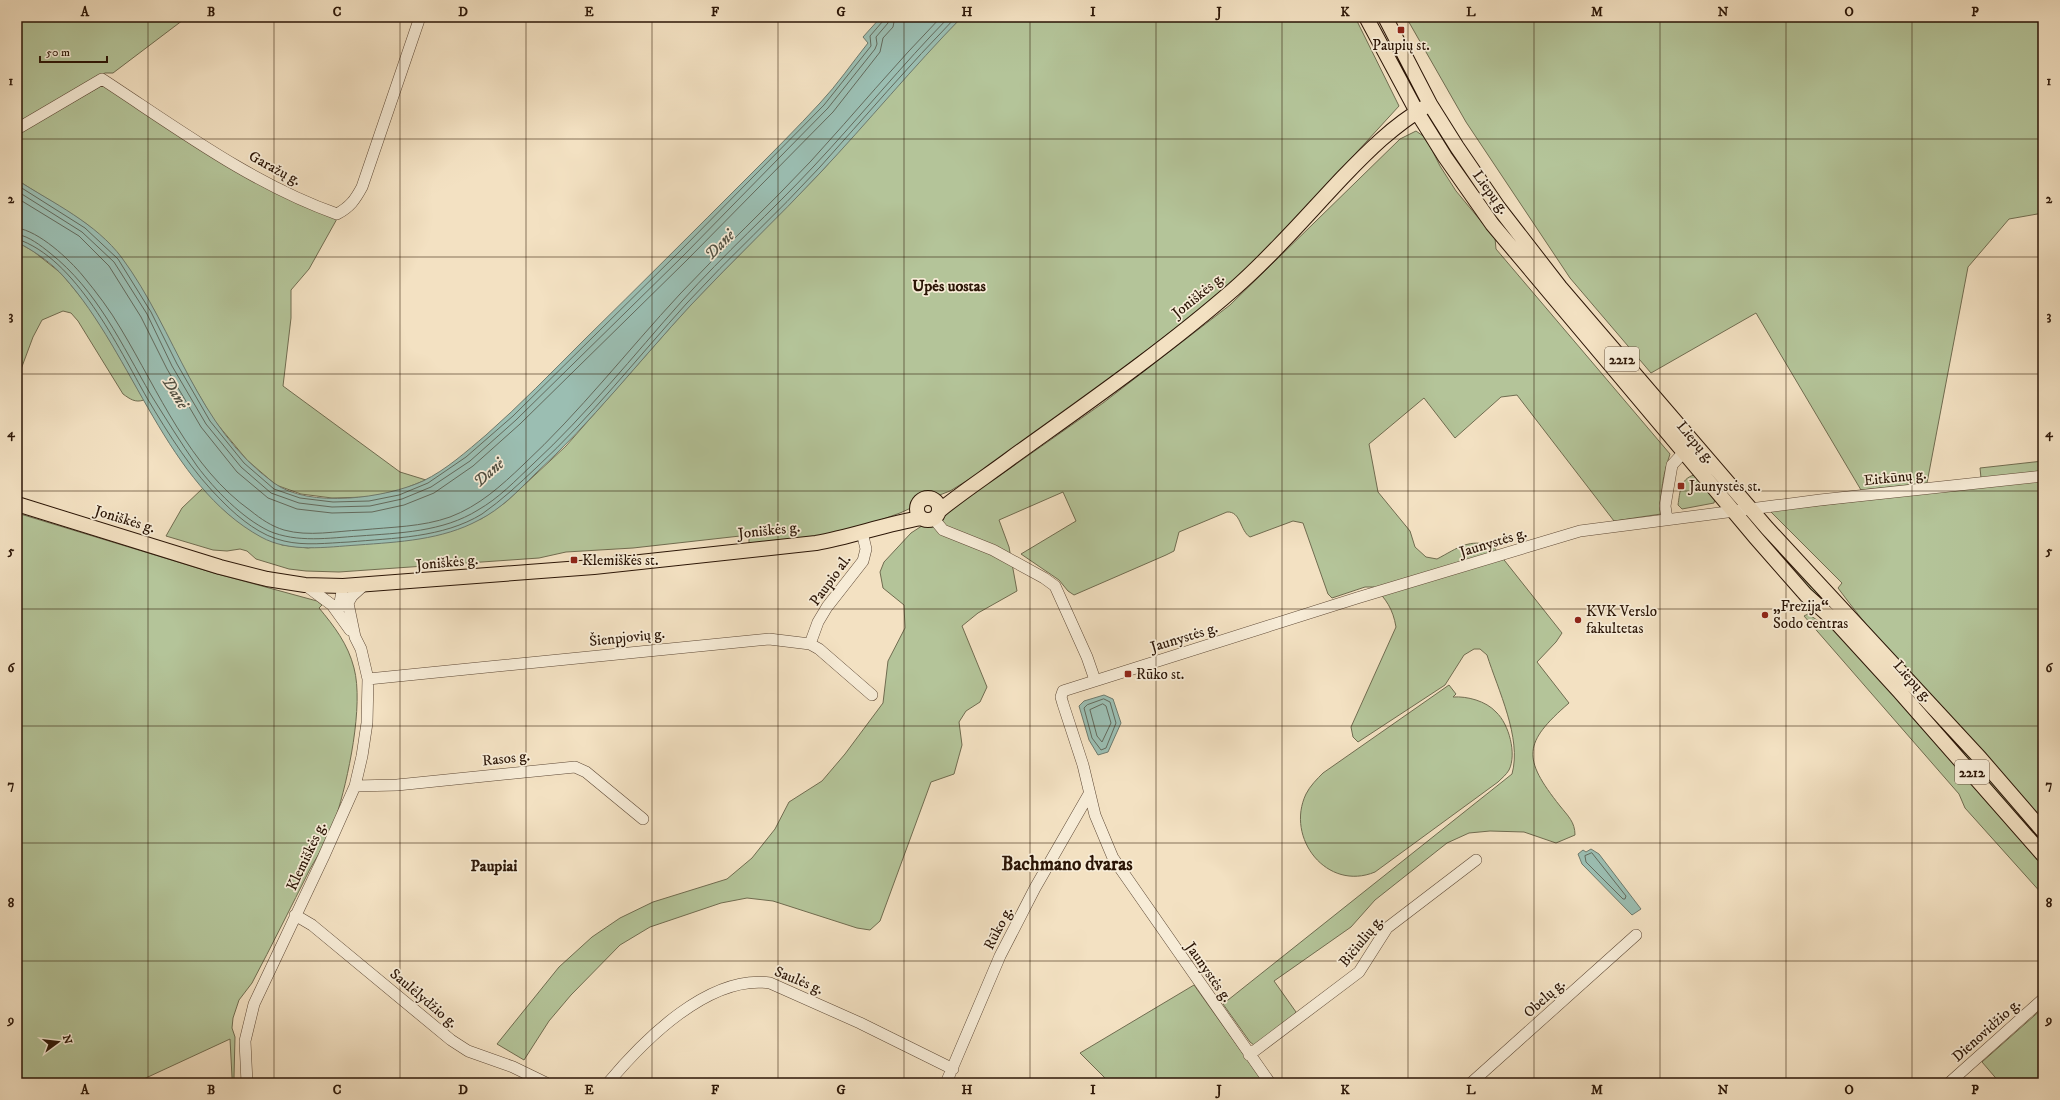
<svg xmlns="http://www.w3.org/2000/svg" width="2060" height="1100" font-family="'IM FELL DW Pica',serif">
  <rect width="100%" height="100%" fill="#f3e1c2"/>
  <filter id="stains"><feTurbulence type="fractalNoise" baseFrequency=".005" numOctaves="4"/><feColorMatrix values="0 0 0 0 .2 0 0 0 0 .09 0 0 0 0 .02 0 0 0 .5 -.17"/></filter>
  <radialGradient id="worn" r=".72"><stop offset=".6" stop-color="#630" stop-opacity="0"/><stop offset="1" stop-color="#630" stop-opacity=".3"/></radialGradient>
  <path fill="#b4c499" stroke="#706c50" d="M 17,17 L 187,17 L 113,73 L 105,73 L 17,123 Z
    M 962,17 L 1355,17 L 1399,106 L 1291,224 L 1235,281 L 1198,311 L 1083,399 L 976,475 L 950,491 L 937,496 L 929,492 L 915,501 L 911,508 L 900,513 L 858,528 L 834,534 L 749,545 L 749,535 L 633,548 L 566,552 L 539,558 L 339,572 L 306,571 L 289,569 L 256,559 L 247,551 L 240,549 L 227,551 L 213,550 L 166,536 L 182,508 L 203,488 L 228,514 L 282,545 L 308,548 L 481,519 L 506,502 L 566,446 L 691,304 L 821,172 L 923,56 Z
    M 1406,17 L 2043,17 L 2043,213 L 2009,219 L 1968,267 L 1927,483 L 1861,490 L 1756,313 L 1651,373 L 1570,278 L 1466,122 Z
    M 103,85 L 182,137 L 338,217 L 309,269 L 291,290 L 291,318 L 283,386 L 400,472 L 426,480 L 398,491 L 368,497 L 332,498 L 301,494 L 276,485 L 247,460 L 213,419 L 180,362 L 154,310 L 88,225 L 17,180 L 17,134 Z
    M 1416,131 L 1426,138 L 1440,166 L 1456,191 L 1495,238 L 1496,249 L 1670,454 C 1663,475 1660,492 1661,514 L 1614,521 L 1517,395 L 1501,397 L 1455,438 L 1424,398 L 1369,444 L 1378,492 L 1410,531 L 1415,547 L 1426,557 L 1437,559 C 1458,548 1469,538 1493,546 L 1562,633 L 1556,642 L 1537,662 L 1569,703 C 1523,743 1522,758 1560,806 C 1568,816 1575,822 1575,835 L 1556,843 L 1524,832 L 1490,831 L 1469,833 L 1447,843 L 1375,900 L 1351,927 L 1274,981 L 1296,1012 L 1293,1016 L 1254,1045 L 1250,1042 L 1223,1004 L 1512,774 C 1522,738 1498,690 1487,655 L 1480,649 L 1474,649 L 1464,655 L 1445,685 L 1358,742 L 1353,737 L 1351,727 L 1396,627 C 1393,609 1386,599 1374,587 L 1365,587 L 1332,598 L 1328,594 L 1303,523 L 1293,521 L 1250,537 C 1240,531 1241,511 1227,512 L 1179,532 L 1174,551 L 1166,555 L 1074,595 L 1068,591 L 1059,580 L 1021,554 L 1076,521 L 1063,492 L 999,520 L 1009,547 L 1017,591 L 978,613 L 962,626 L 987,687 L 980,702 L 966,711 L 959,722 L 962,745 L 954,774 L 931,782 L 880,921 L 870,930 L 857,928 L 773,901 L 747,898 L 721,903 L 650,927 L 620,945 L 571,995 L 549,1021 L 524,1060 L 497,1044 L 559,967 L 592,937 L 620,918 L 653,902 L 727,879 L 752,858 L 775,829 L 789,802 L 822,781 L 845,754 L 883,703 L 888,661 L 905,628 L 904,605 L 883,588 L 880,572 L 884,562 L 911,533 L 1009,469 L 1103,403 L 1230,305 L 1400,139 Z
    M 17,242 L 33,251 L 62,274 L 88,306 L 107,335 L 144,400 C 135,403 130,399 123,394 L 78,321 L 71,313 L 63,311 L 42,320 L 33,337 L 17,380 Z
    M 2043,461 L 2043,471 L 1981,478 L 1980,468 Z
    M 1694,475 L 1715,498 L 1714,503 L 1682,509 L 1678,505 C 1680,492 1680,479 1694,475 Z
    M 2043,480 L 2043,820 C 1976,742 1898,670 1838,588 L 1842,583 L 1770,511 Z
    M 17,513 L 214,573 L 317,601 L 322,605 L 319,608 C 334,626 348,644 354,668 C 364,705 348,780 336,817 C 331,835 319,853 310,869 C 291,907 272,945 252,983 L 239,1000 L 233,1018 L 232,1028 L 235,1037 L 234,1077 L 235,1083 L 233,1083 L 232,1077 L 230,1039 L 135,1083 L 17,1083 Z
    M 1774,550 L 1837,612 L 1995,782 L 2043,839 L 2043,845 L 1965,755 Z
    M 1808,614 L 1829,628 L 1832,627 L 1964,769 L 2043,863 L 2043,895 L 1965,808 L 1959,794 L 1804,616 Z
    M 1449,685 L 1456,694 L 1453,697 C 1467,696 1486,701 1496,712 C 1509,724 1517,754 1509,770 C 1506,775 1502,778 1498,782 L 1375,872 C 1327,892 1285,838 1306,794 C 1310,786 1317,779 1323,773 Z
    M 1194,985 L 1264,1083 L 1110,1083 L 1080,1053 Z
    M 2043,1008 L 2043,1083 L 2000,1083 L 1982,1062 Z"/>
  <path fill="#9bbeb2" stroke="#6e7a6d" d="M 881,17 L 962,17 C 913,67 868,122 820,173 C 778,218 733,260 691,305 C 639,361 592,422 535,474 C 518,491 501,509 479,520 C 442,540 399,542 358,545 C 326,547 290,553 261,537 C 166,485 134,355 64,277 C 52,263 34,251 17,242 L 17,180 C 53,203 96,223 122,258 C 176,331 197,428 274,483 C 309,509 386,498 423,481 C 446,470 467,451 486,435 C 520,405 552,372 584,340 C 640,285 694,231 749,176 C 773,152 797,128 820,103 C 837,85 852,63 868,43 L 863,37 Z
    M 1104,695 L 1113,699 L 1121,723 L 1108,752 L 1098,755 L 1089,740 L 1079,706 L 1084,701 Z
    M 1591,849 L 1599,854 L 1641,909 L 1632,915 L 1582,864 L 1578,854 L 1583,850 L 1586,852 Z"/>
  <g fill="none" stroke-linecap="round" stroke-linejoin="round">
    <path stroke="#636a5c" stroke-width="1" d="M 17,185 L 85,228 L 118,259 L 151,312 L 177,364 L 210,421 L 244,463 L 274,489 L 300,498 L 333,502 L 369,501 L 399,495 L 428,483 L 466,457 L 513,416 L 679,252 L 824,105 L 871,46 L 870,36 L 883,21 L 884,17
      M 17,191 L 82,232 L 114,262 L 147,314 L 172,366 L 206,424 L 241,467 L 271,493 L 299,503 L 332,507 L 370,506 L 402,499 L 431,487 L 470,461 L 516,420 L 683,256 L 828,108 L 875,49 L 877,44 L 876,37 L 888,23 L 889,17
      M 17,198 L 79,236 L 109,266 L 141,317 L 167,369 L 201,427 L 237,472 L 268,498 L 297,509 L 332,513 L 372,512 L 404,505 L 434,493 L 473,466 L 520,424 L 687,260 L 833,112 L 880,52 L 883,38 L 893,27 L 895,17
      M 17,228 C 39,231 69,259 83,276 C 97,293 110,310 121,329 C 159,392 189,467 251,511 C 261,519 271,526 284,530 C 309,537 336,531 361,530 C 391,527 422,527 450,517 C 479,506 501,486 523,465 C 580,412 627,351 680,294 C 723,248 769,206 811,161 C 855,113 896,63 941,17
      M 17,234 C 30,237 40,245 50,253 C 97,290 122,345 151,395 C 166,419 181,443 197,466 C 215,490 242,518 269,531 C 297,543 329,538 359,536 C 399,533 443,532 478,510 C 499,498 515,481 533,464 C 587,414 633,356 682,301 C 724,254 771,212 814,166 C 860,117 902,65 949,17
      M 17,239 C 76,258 118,347 147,398 C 169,435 192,472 224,503 C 240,519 261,536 284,541 C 305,546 327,543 349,542 C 393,538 443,538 482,514 C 502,500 519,484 537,467 C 591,417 637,358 687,303 C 730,256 777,214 820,167 C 865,117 909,65 956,17
      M 1104,699 L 1110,702 L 1116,723 L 1106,748 L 1101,750 L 1092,738 L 1084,708 L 1087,705 Z
      M 1103,704 L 1106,706 L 1111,723 L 1102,742 L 1097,736 L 1090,710 Z
      M 1592,853 L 1626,896 L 1625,899 L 1623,899 L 1586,862 L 1585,856 Z"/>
    <g stroke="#5d4835" stroke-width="12">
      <path id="minor" d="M 17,129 L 102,79 C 177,128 252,184 337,214 C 350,207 355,200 362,187 L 420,17
        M 934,519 L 943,530 L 993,550 L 1044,578 L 1055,586 L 1087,657 L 1095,680
        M 1667,519 L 1665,506 L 1672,465 L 1683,453
        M 305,585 L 332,605 L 350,630
        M 338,613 L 343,586
        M 810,644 L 818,622 L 827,607 L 863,561 L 866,549 L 862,532
        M 368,679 L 769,639 L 810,644 L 819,649 L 872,695
        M 355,786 L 397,785 L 575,767 L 586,772 L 643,819
        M 295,915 L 312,925 L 451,1040 L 468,1051 L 513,1067 L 546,1083
        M 1249,1055 L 1359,972 L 1387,928 L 1476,860
        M 247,1083 L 245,1041 L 254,1004 L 323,858 L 355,786 L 362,756 L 367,723 L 368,679 L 361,649 L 355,637 L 348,603 L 352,596 L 363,586
        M 608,1083 C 644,1040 709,974 770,983 L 860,1023 L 953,1069
        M 946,1083 L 1000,956 L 1035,888 L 1089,794
        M 1270,1083 L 1113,858 L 1095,815 L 1083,765 L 1063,704 L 1061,697 L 1063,691 L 1357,598 L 1580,531 L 1820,500 L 2043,476
        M 1471,1083 L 1636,935
        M 1949,1083 L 2043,999"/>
    </g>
    <g stroke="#2b1506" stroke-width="16">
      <path id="major" d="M 1366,17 L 1417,112 L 1445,157 L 1492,224 L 1756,538 L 1806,595 L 1835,621 L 1899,691 L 2043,855
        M 1385,17 L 1430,104 L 1457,147 L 1498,207 L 1560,287 L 1767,528 L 1980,758 L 2043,831
        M917 509a11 11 0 1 1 22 0a11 11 0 1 1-22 0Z
        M 17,504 L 220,567 L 267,579 L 305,585 L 343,586 L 594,567 L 816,543 C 851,537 885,524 921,518
        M 939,511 C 962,492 987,476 1011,458 C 1086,404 1164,350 1234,289 C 1273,255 1307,215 1343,177 C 1368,151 1393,126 1425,107"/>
    </g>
    <use href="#minor" stroke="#f7ecd7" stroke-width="11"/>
    <use href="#major" stroke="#f3e1c2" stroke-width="14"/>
  </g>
  <path fill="none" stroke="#2b1506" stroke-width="1" stroke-opacity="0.55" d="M 148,17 L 148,1083M 274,17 L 274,1083M 400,17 L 400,1083M 526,17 L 526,1083M 652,17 L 652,1083M 778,17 L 778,1083M 904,17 L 904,1083M 1030,17 L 1030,1083M 1156,17 L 1156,1083M 1282,17 L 1282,1083M 1408,17 L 1408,1083M 1534,17 L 1534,1083M 1660,17 L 1660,1083M 1786,17 L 1786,1083M 1912,17 L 1912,1083M 17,139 L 2043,139M 17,257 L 2043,257M 17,374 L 2043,374M 17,491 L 2043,491M 17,609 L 2043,609M 17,726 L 2043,726M 17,843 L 2043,843M 17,961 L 2043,961"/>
  <g fill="#8f2418" stroke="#f7ecd7" stroke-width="1.5">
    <rect x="1397" y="26" width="8" height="8" rx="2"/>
    <rect x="1677" y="482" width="8" height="8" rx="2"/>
    <rect x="570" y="556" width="8" height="8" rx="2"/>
    <circle cx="1765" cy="615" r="4"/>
    <circle cx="1578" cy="620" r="4"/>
    <rect x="1124" y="670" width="8" height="8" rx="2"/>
  </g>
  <g text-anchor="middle" stroke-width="3.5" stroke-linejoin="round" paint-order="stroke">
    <g fill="#f7ecd7" stroke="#685645" stroke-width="1">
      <rect x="1605" y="347" width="34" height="24" rx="3"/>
      <rect x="1955" y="760" width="34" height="24" rx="3"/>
    </g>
    <g font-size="14" font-weight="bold" fill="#2b1506">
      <text x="1622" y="364">2212</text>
      <text x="1972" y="777">2212</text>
    </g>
    <g font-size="15" fill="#2b1506" stroke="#f7ecd7" text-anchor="start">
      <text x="1401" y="50" text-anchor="middle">Paupių st.</text>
      <text x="1689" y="491">Jaunystės st.</text>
      <text x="582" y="565">Klemiškės st.</text>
      <text x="1773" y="611">„Frezija“<tspan x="1773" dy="17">Sodo centras</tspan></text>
      <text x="1586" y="616">KVK Verslo<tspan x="1586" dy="17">fakultetas</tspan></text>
      <text x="1136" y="679">Rūko st.</text>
    </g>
    <g font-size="15" fill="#2b1506" stroke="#f7ecd7">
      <text transform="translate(275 168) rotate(28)" y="5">Garažų g.</text>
      <text transform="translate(1491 192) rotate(54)" y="5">Liepų g.</text>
      <text transform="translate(1198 295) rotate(-39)" y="5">Joniškės g.</text>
      <text transform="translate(1696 442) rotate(50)" y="5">Liepų g.</text>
      <text transform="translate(1895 477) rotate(-6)" y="5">Eitkūnų g.</text>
      <text transform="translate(125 519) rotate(17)" y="5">Joniškės g.</text>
      <text transform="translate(769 530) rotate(-6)" y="5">Joniškės g.</text>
      <text transform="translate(1493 542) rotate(-17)" y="5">Jaunystės g.</text>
      <text transform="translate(447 562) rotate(-5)" y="5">Joniškės g.</text>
      <text transform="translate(830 580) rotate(-54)" y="5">Paupio al.</text>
      <text transform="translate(627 637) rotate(-6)" y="5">Šienpjovių g.</text>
      <text transform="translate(1184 637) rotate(-17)" y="5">Jaunystės g.</text>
      <text transform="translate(1913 681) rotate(48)" y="5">Liepų g.</text>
      <text transform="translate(506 758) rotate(-6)" y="5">Rasos g.</text>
      <text transform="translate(306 856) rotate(-65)" y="5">Klemiškės g.</text>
      <text transform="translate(998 928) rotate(-63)" y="5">Rūko g.</text>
      <text transform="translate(1361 941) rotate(-51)" y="5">Bičiulių g.</text>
      <text transform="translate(1209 972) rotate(55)" y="5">Jaunystės g.</text>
      <text transform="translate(799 980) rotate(22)" y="5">Saulės g.</text>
      <text transform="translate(424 998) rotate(40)" y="5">Saulėlydžio g.</text>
      <text transform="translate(1544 998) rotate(-42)" y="5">Obelų g.</text>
      <text transform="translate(1986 1030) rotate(-42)" y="5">Dienovidžio g.</text>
    </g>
    <g font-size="16" font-style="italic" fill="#525042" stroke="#f7ecd7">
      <text transform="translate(719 244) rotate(-45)" y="6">Danė</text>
      <text transform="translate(176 392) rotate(58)" y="6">Danė</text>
      <text transform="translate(488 472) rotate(-41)" y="6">Danė</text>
    </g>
    <g font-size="16" font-weight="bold" fill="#2b1506" stroke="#f7ecd7">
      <text x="949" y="291">Upės uostas</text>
      <text x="494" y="871">Paupiai</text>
    </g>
    <g font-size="19" font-weight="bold" fill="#2b1506" stroke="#f7ecd7">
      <text x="1067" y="870">Bachmano dvaras</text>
    </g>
  </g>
  <rect width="2060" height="1100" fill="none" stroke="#f3e1c2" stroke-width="44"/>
  <g transform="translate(58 1042) rotate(75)" stroke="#f7ecd7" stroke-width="3" paint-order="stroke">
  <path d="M0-3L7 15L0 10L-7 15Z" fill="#2b1506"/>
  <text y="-6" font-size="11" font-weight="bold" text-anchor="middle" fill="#2b1506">N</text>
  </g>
  <path d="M40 56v6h67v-6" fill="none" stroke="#2b1506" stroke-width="2"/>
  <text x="46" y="56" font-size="12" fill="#2b1506" stroke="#f7ecd7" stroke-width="3" paint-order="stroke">50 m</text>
  <rect x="22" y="22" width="2016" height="1056" fill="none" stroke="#2b1506" stroke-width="1.5"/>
  <g font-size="13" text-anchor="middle" font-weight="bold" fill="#2b1506">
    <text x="85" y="16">A</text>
    <text x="211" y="16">B</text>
    <text x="337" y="16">C</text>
    <text x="463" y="16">D</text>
    <text x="589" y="16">E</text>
    <text x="715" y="16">F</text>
    <text x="841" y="16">G</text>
    <text x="967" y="16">H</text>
    <text x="1093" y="16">I</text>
    <text x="1219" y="16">J</text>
    <text x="1345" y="16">K</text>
    <text x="1471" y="16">L</text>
    <text x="1597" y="16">M</text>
    <text x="1723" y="16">N</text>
    <text x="1849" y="16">O</text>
    <text x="1975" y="16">P</text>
    <text x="11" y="85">1</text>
    <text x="2049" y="85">1</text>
    <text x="11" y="203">2</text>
    <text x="2049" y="203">2</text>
    <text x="11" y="320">3</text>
    <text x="2049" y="320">3</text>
    <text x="11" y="437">4</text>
    <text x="2049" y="437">4</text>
    <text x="11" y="555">5</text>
    <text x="2049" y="555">5</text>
    <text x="11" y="672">6</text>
    <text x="2049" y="672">6</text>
    <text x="11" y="789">7</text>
    <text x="2049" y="789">7</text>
    <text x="11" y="907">8</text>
    <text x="2049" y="907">8</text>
    <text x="11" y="1024">9</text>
    <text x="2049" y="1024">9</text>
    <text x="85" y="1094">A</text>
    <text x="211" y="1094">B</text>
    <text x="337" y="1094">C</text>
    <text x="463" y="1094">D</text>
    <text x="589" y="1094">E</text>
    <text x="715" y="1094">F</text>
    <text x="841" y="1094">G</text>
    <text x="967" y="1094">H</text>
    <text x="1093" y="1094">I</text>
    <text x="1219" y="1094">J</text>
    <text x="1345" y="1094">K</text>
    <text x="1471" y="1094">L</text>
    <text x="1597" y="1094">M</text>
    <text x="1723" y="1094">N</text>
    <text x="1849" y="1094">O</text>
    <text x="1975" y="1094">P</text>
  </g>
  <rect width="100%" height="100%" filter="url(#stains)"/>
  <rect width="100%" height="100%" fill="url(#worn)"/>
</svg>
